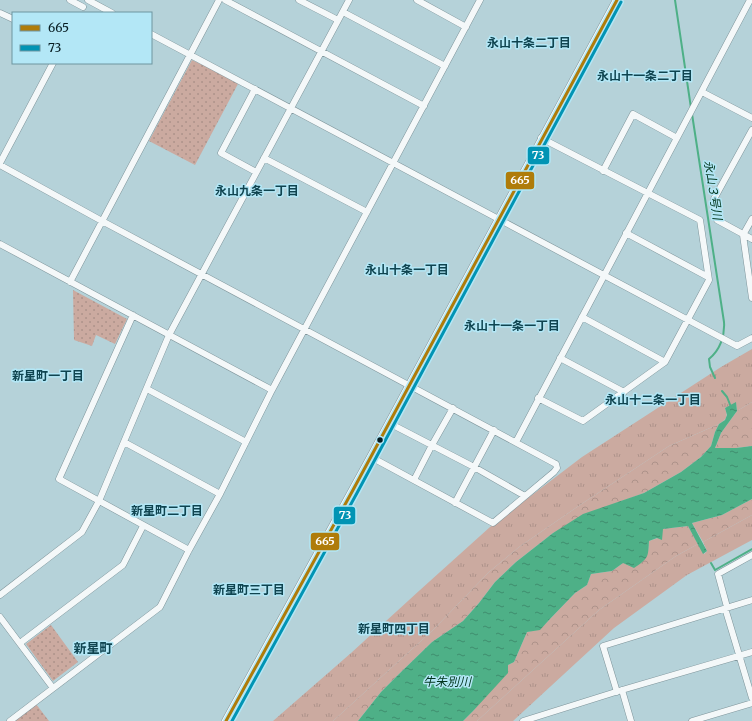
<svg xmlns="http://www.w3.org/2000/svg" width="752" height="721" font-family="Merriweather,'Noto Sans JP',serif">
  <defs>
    <pattern id="grass-tufts" width="24" height="20" patternUnits="userSpaceOnUse"><rect width="24" height="20" fill="#cbaaa0"/><path d="M3 7l-1-3M5 7V3M7 7l1-3M15 17l-1-3M17 17v-4M19 17l1-3" fill="none" stroke="#ad928a"/></pattern>
    <pattern id="forest-crowns" width="20" height="18" patternUnits="userSpaceOnUse"><rect width="20" height="18" fill="#cbaaa0"/><path d="M2 6a3 3 0 1 1 6 0M12 15a3 3 0 1 1 6 0" fill="none" stroke="#ad928a"/></pattern>
    <pattern id="park-dots" width="8" height="8" patternUnits="userSpaceOnUse"><rect width="8" height="8" fill="#cbaaa0"/><path d="M2 2h.1M6 6h.1" fill="none" stroke="#ad928a" stroke-width="1.8" stroke-linecap="round"/></pattern>
    <pattern id="water-ripples" width="26" height="14" patternUnits="userSpaceOnUse"><rect width="26" height="14" fill="#4eb087"/><path d="M2 4q2-2 4 0t4 0M15 11q2-2 4 0t4 0" fill="none" stroke="#3f8e6e"/></pattern>
  </defs>
  <rect width="100%" height="100%" fill="#b5d2d9"/>
  <path fill="url(#grass-tufts)" d="M 752,349 L 752,402 L 737,411 L 736,403 L 725,408 C 728,417 727,419 719,424 L 669,446 L 580,505 L 519,547 L 489,572 L 433,630 L 333,721 L 273,721 L 351,653 L 420,590 L 490,527 L 582,457 L 721,367 Z
    M 752,515 L 752,540 L 687,575 L 614,628 L 513,721 L 477,721 L 599,610 L 676,556 L 698,544 L 704,554 L 707,551 L 703,542 Z"/>
  <path fill="url(#forest-crowns)" d="M 752,402 L 752,446 L 736,448 L 715,448 L 721,433 L 737,411 Z
    M 719,424 L 715,432 L 711,446 L 701,457 L 681,472 L 644,493 L 614,504 L 553,533 L 516,562 L 495,582 L 479,603 L 463,621 L 432,642 L 399,674 L 381,692 L 358,721 L 333,721 L 433,630 L 489,572 L 519,547 L 580,505 L 669,446 Z
    M 752,499 L 752,515 L 703,542 L 692,523 L 722,515 Z
    M 688,526 L 698,544 L 676,556 L 599,610 L 477,721 L 463,721 L 474,710 L 508,665 L 514,662 L 527,632 L 540,629 L 549,620 L 575,593 L 587,585 L 591,574 L 612,571 L 623,563 L 648,552 L 649,541 L 658,538 L 662,529 Z"/>
  <path fill="url(#park-dots)" d="M 192,60 L 239,82 L 195,165 L 149,141 Z
    M 73,290 L 127,319 L 115,344 L 96,335 L 92,346 L 74,340 Z
    M 51,625 L 78,662 L 53,681 L 26,644 Z
    M 36,704 L 49,721 L 14,721 Z"/>
  <path fill="url(#water-ripples)" d="M 736,402 L 737,411 L 721,433 L 715,448 L 736,448 L 752,446 L 752,499 L 722,515 L 692,523 L 707,551 L 703,554 L 688,526 L 663,529 L 662,540 L 657,538 L 649,541 C 648,557 649,558 634,568 L 623,563 L 612,571 L 591,574 L 587,585 L 575,593 L 549,620 L 540,630 L 527,632 L 514,662 L 508,665 L 508,673 L 474,710 L 463,721 L 358,721 L 381,692 L 399,674 L 432,642 L 463,621 L 479,603 L 495,582 L 516,562 L 553,533 L 583,514 L 644,493 L 681,472 L 701,457 L 711,446 L 715,432 L 719,424 L 725,420 L 727,415 L 725,408 Z"/>
  <g fill="none" stroke-linecap="round" stroke-linejoin="round">
    <path stroke="#4eb087" stroke-width="2" d="M 675,0 L 691,108
      M 692,114 L 724,322 C 725,336 720,350 709,359 L 710,367 L 715,378
      M 722,391 L 727,397 L 731,407
      M 711,563 L 715,570 L 752,549"/>
    <g stroke="#7e949a" stroke-width="7">
      <path id="minor" d="M 70,0 L 83,7
        M 88,0 L 112,13
        M 225,0 L 424,106
        M 299,0 L 338,20
        M 417,0 L 466,27
        M 343,12 L 445,66
        M 0,13 L 13,19
        M 151,34 L 737,346 L 752,338
        M 255,89 L 221,153 L 256,172
        M 702,92 L 752,118
        M 752,130 L 714,199 L 717,220 L 752,239
        M 264,158 L 367,212
        M 0,163 L 53,63
        M 0,165 L 102,221 L 554,463 L 556,464 L 557,468 L 554,472 L 493,523 L 371,457
        M 603,171 L 633,114 L 677,138
        M 752,219 L 743,235 L 752,298
        M 626,233 L 708,277
        M 0,244 L 272,390
        M 70,282 L 190,55 L 219,0
        M 133,315 L 59,479 L 189,550
        M 582,317 L 665,362
        M 560,358 L 624,392
        M 147,389 L 246,442
        M 538,398 L 583,421 L 665,362 L 709,280 L 700,220 L 541,138
        M 389,423 L 474,467 L 525,496
        M 124,442 L 220,494
        M 516,442 L 750,0
        M 414,480 L 432,445 L 453,408
        M 455,503 L 494,430
        M 0,595 L 82,532 L 99,501 L 169,335 L 349,0
        M 727,607 L 718,574 L 752,555
        M 725,608 L 752,698
        M 0,617 L 53,688
        M 20,643 L 123,565 L 143,526
        M 622,690 L 631,721
        M 617,692 L 603,646 L 752,600
        M 10,721 L 160,607 L 189,550 L 220,494 L 272,390 L 480,0
        M 523,721 L 622,690 L 752,652
        M 692,721 L 752,703"/>
    </g>
    <g stroke="#7e949a" stroke-width="9">
      <path id="major" d="M 226,721 C 274,633 323,546 371,457 C 453,305 534,152 617,0"/>
    </g>
    <use href="#minor" stroke="#f4f8f9" stroke-width="6"/>
    <use href="#major" stroke="#f4f8f9" stroke-width="8"/>
    <g stroke="#b3e7f6" stroke-width="6">
      <path id="bus-1" d="M 226,721 L 353,490 L 617,0"/>
    </g>
    <g stroke="#b3e7f6" stroke-width="6">
      <path id="bus-2" d="M 232,721 L 357,493 L 621,2"/>
    </g>
    <use href="#bus-1" stroke="#af7c0a" stroke-width="3"/>
    <use href="#bus-2" stroke="#0194b4" stroke-width="3"/>
  </g>
  <circle fill="#061b20" stroke="#b3e7f6" stroke-width="1.5" cx="380" cy="440" r="3.5"/>
  <g text-anchor="middle" stroke-width="3" stroke-linejoin="round" paint-order="stroke">
    <g font-size="12" font-weight="bold" fill="#0f4450" stroke="#b3e7f6">
      <text x="529" y="47">永山十条二丁目</text>
      <text x="645" y="80">永山十一条二丁目</text>
      <text x="257" y="195">永山九条一丁目</text>
      <text x="407" y="274">永山十条一丁目</text>
      <text x="512" y="330">永山十一条一丁目</text>
      <text x="48" y="380">新星町一丁目</text>
      <text x="653" y="404">永山十二条一丁目</text>
      <text x="167" y="515">新星町二丁目</text>
      <text x="249" y="594">新星町三丁目</text>
      <text x="394" y="633">新星町四丁目</text>
    </g>
    <g font-size="12" font-style="italic" fill="#00341c" stroke="#b3e7f6">
      <text transform="translate(713 190) rotate(81)" y="4">永山３号川</text>
      <text x="447" y="686">牛朱別川</text>
    </g>
    <g font-size="13" font-weight="bold" fill="#0f4450" stroke="#b3e7f6">
      <text x="93" y="653">新星町</text>
    </g>
  </g>
  <g stroke="#b3e7f6" stroke-width="1.5">
    <rect x="527" y="146" width="23" height="19" rx="4" fill="#0194b4"/>
    <rect x="505" y="171" width="30" height="19" rx="4" fill="#af7c0a"/>
    <rect x="333" y="506" width="23" height="19" rx="4" fill="#0194b4"/>
    <rect x="310" y="532" width="30" height="19" rx="4" fill="#af7c0a"/>
  </g>
  <g font-size="11" text-anchor="middle" font-weight="bold" fill="#fff">
    <text x="538" y="159">73</text>
    <text x="520" y="184">665</text>
    <text x="345" y="519">73</text>
    <text x="325" y="545">665</text>
  </g>
  <rect x="12" y="12" width="140" height="52" fill="#b3e7f6" stroke="#6e95a0"/>
  <rect x="20" y="25" width="20" height="6" fill="#af7c0a" stroke="#6e95a0"/>
  <text x="48" y="32" font-size="12" fill="#061b20">665</text>
  <rect x="20" y="45" width="20" height="6" fill="#0194b4" stroke="#6e95a0"/>
  <text x="48" y="52" font-size="12" fill="#061b20">73</text>
</svg>
